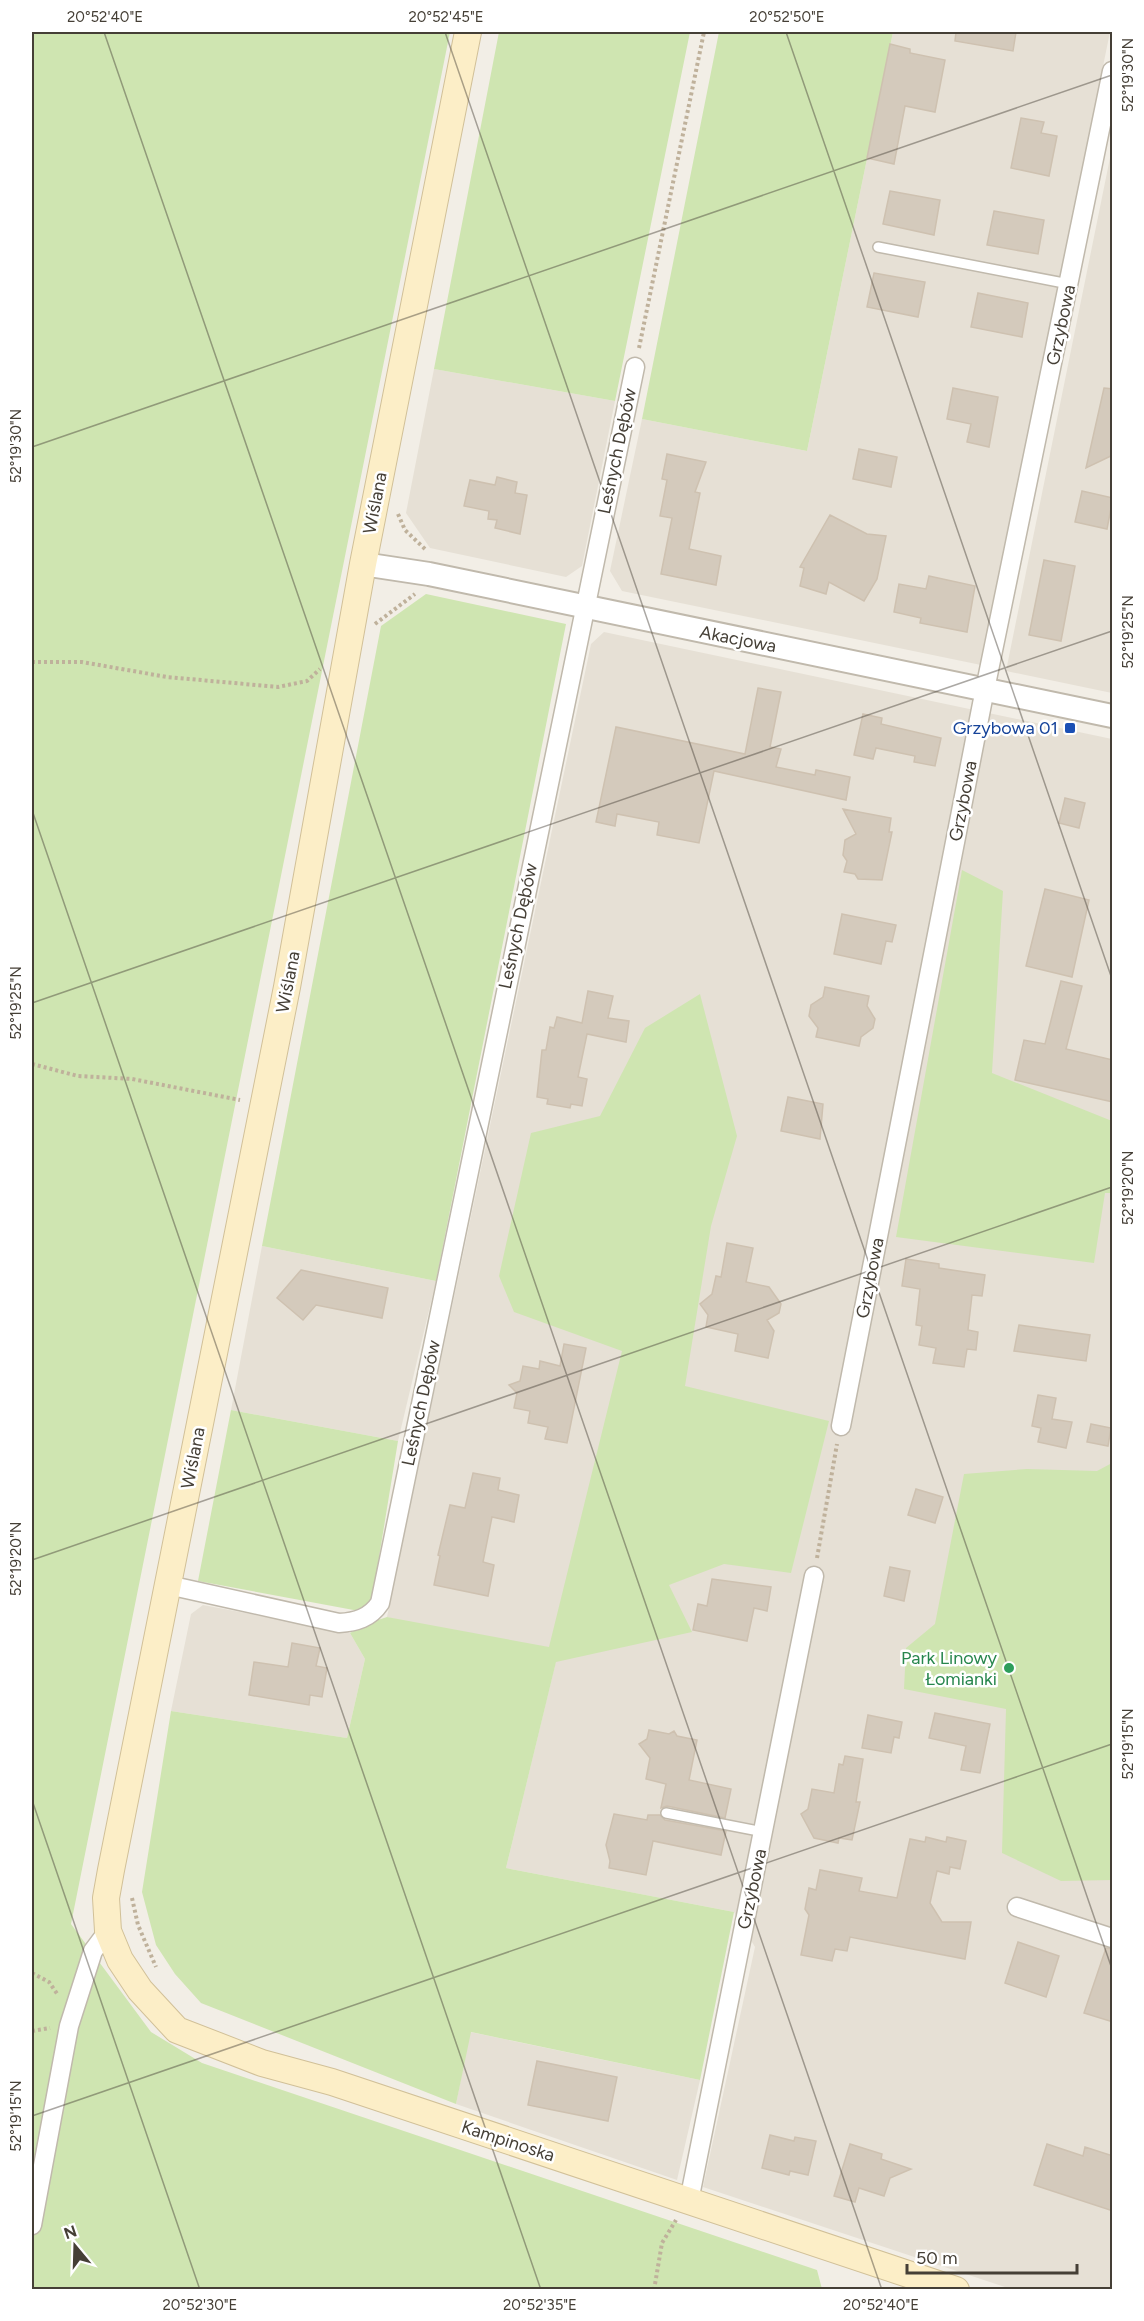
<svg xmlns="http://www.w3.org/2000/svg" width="1144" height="2321" font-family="Figtree,sans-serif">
  <rect width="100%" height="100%" fill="#f2eee6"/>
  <path fill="#e6e0d5" d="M 893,32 L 1110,32 L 981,665 L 622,591 L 610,571 L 642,419 L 807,451 Z
    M 1112,148 L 1112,693 L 1006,671 Z
    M 434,369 L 615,401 L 582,566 L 566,577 L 430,548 L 406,513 Z
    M 604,632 L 1112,739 L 1112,2289 L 1011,2289 L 703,2187 L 755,1947 L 734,1912 L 506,1868 L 556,1661 L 387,1617 L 591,644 Z
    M 262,1246 L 436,1281 L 398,1441 L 231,1410 Z
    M 203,1605 L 350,1633 L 365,1659 L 347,1738 L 171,1711 L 191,1614 Z
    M 470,2032 L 700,2080 L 677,2180 L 456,2104 Z"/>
  <path fill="#cfe5b1" d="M 32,32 L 450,32 L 71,1924 L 151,2032 L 202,2063 L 817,2270 L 822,2289 L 32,2290 Z
    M 499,32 L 690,32 L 615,401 L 434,369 Z
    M 719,32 L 893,32 L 807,451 L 642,419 Z
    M 426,594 L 566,624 L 436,1281 L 262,1246 L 381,626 Z
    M 962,870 L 1003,891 L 992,1073 L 1112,1121 L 1112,1193 L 1105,1193 L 1094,1263 L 896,1237 Z
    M 700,994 L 737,1136 L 711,1226 L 685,1386 L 829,1421 L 791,1573 L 724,1564 L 669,1585 L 692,1632 L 556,1662 L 506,1868 L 734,1912 L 700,2080 L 471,2032 L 456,2104 L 201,2003 L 175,1974 L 156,1945 L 142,1892 L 171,1711 L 347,1738 L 365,1659 L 350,1633 L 366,1624 L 387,1617 L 549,1647 L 622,1351 L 514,1312 L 499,1276 L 531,1133 L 600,1116 L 645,1028 Z
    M 231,1410 L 398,1441 L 371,1606 L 359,1611 L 198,1581 Z
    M 1112,1463 L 1112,1880 L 1061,1881 L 1002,1853 L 1006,1709 L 904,1689 L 906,1648 L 935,1624 L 964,1474 L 1027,1469 L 1097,1471 Z"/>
  <path fill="#d4cabc" stroke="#cec1b0" stroke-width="1.5" d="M 956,32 L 1016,32 L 1013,51 L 955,41 Z
    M 890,44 L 910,49 L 910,53 L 945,60 L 935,112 L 905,106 L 894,164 L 867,158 Z
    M 1021,118 L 1044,122 L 1041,133 L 1057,136 L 1049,176 L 1011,168 Z
    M 890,191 L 940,200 L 934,235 L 883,224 Z
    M 994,211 L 1044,220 L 1038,254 L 987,245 Z
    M 874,273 L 925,282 L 918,317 L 867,307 Z
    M 978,293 L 1028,303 L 1022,337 L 971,327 Z
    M 953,388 L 998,397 L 989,447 L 967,442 L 971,424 L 947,419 Z
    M 1104,388 L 1113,389 L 1113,455 L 1086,468 Z
    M 859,449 L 897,457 L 891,487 L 853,479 Z
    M 667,454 L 706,462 L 695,492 L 700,493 L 689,549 L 721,556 L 716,585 L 661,574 L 672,518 L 660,516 L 667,480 L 662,479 Z
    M 497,477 L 517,482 L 515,493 L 527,495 L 520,534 L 495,528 L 497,520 L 488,519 L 489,511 L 464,506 L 470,480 L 495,485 Z
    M 1082,491 L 1113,498 L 1107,529 L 1075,522 Z
    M 830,515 L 867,534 L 886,536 L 877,579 L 864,601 L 829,582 L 826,594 L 800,586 L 804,568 L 800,567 Z
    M 1044,560 L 1075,566 L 1061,641 L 1029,635 Z
    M 929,576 L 975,586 L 967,632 L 920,623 L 921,618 L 894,612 L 899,584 L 926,589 Z
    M 758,688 L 781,692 L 770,747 L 781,749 L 776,767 L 815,775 L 816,770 L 850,777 L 846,800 L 714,771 L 699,843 L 657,835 L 659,822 L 617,814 L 615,826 L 596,822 L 616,727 L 745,754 Z
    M 863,714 L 882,718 L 881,724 L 941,738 L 935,766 L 914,762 L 915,756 L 876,748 L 873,759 L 854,755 Z
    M 1065,798 L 1085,803 L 1079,828 L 1059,823 Z
    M 843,809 L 891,818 L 889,832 L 892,832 L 882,880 L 858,879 L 855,874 L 844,872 L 847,861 L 843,855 L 845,840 L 856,834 Z
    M 1045,889 L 1089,900 L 1072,977 L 1026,966 Z
    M 842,914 L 896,925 L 892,942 L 886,941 L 881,964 L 834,954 Z
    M 1061,981 L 1082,986 L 1066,1049 L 1113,1060 L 1113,1102 L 1015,1080 L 1024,1040 L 1045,1044 Z
    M 825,987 L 869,996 L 867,1006 L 875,1019 L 873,1028 L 861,1037 L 859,1046 L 816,1037 L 818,1028 L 809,1016 L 811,1005 L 823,997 Z
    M 588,991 L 613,996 L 608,1018 L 629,1021 L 626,1042 L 587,1034 L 578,1077 L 587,1079 L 582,1106 L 571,1104 L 570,1108 L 547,1104 L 548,1099 L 537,1097 L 542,1050 L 546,1050 L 550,1027 L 554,1028 L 557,1017 L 582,1023 Z
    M 788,1097 L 823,1104 L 820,1139 L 781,1131 Z
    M 727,1243 L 753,1248 L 746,1282 L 769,1287 L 781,1304 L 779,1313 L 767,1320 L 774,1331 L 768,1358 L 735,1351 L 738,1334 L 706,1327 L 708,1315 L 700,1304 L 712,1294 L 716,1276 L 721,1277 Z
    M 906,1259 L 939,1264 L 939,1268 L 985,1275 L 982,1296 L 972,1295 L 968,1330 L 978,1332 L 976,1350 L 967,1349 L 964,1367 L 933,1363 L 936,1348 L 919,1345 L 922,1326 L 916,1325 L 920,1289 L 902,1286 Z
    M 301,1270 L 388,1288 L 382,1318 L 316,1305 L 303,1320 L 277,1298 Z
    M 1019,1325 L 1090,1335 L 1086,1361 L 1014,1351 Z
    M 564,1344 L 586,1348 L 567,1443 L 545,1439 L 548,1427 L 528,1423 L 530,1411 L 514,1408 L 517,1393 L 509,1385 L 520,1381 L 523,1366 L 539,1369 L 540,1361 L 560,1366 Z
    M 1038,1395 L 1056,1398 L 1052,1419 L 1072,1422 L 1066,1448 L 1038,1442 L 1041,1428 L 1032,1426 Z
    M 1091,1424 L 1111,1428 L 1108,1446 L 1087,1442 Z
    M 473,1473 L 500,1478 L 498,1490 L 519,1495 L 514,1522 L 492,1517 L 483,1562 L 494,1565 L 488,1596 L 434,1585 L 440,1556 L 438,1555 L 450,1505 L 465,1508 Z
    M 916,1489 L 943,1497 L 935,1523 L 908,1515 Z
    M 890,1567 L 910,1571 L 904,1601 L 884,1596 Z
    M 712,1579 L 771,1587 L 767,1611 L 754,1608 L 747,1641 L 693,1630 L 698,1604 L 707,1606 Z
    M 292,1643 L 320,1648 L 316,1666 L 327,1668 L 322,1697 L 310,1695 L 309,1705 L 249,1695 L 254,1662 L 288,1667 Z
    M 935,1713 L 990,1724 L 980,1773 L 961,1770 L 966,1746 L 929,1738 Z
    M 868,1715 L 902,1722 L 899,1738 L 894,1737 L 891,1753 L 862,1748 Z
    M 649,1730 L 669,1734 L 674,1731 L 677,1736 L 697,1740 L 689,1780 L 731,1789 L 725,1818 L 667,1806 L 661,1808 L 666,1784 L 646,1779 L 650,1758 L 639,1744 L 647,1739 Z
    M 845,1756 L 863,1759 L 856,1802 L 860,1802 L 852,1840 L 839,1838 L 838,1843 L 814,1838 L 801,1814 L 808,1809 L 812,1789 L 834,1793 L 839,1764 L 843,1765 Z
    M 614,1814 L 647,1820 L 648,1815 L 660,1815 L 665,1820 L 726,1831 L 721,1855 L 653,1841 L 646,1875 L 609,1868 L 610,1861 L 606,1845 Z
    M 926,1837 L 946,1842 L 947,1837 L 966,1841 L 960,1869 L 950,1867 L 949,1874 L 937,1871 L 930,1903 L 942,1922 L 971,1922 L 965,1959 L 850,1937 L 847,1951 L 835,1949 L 832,1961 L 801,1955 L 809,1915 L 805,1909 L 809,1888 L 816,1890 L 820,1870 L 862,1878 L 859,1891 L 897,1898 L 910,1839 L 925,1842 Z
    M 1018,1942 L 1059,1956 L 1046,1997 L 1005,1983 Z
    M 1106,1948 L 1113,1949 L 1113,2022 L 1084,2013 Z
    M 537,2061 L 617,2077 L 608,2121 L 528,2105 Z
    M 770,2135 L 794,2141 L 795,2137 L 816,2141 L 808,2175 L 790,2171 L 789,2175 L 762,2168 Z
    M 850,2144 L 882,2154 L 881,2159 L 911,2169 L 890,2178 L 884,2196 L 859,2188 L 855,2202 L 834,2196 Z
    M 1047,2144 L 1083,2156 L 1085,2147 L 1113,2156 L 1113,2211 L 1034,2185 Z"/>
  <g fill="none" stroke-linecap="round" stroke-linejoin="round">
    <g stroke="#c0b9ac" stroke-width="12">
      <path id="service" d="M 878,247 L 1069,284
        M 666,1813 L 764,1832"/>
    </g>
    <g stroke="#c0b9ac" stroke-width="21">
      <path id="minor" d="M 841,1426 L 982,704 L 1112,71
        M 168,1585 L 339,1623 C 356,1622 370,1618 380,1603 L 635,367
        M 1017,1907 L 1112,1938
        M 689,2201 L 814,1576
        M 32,2225 L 69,2026 L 93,1951 L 108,1931"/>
    </g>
    <g stroke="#c0b9ac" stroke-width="26">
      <path id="tertiary" d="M 363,564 L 429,574 L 1112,716"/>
    </g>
    <g stroke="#d1c098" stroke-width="28">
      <path id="secondary" d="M 468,32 L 363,564 L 287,987 L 111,1870 L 106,1898 L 108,1931 L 120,1960 L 140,1990 L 177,2030 L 262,2063 L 332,2082 L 956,2290"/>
    </g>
    <path stroke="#bfb19b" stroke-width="4" stroke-dasharray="3 3" stroke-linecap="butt" d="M 639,348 L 704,32
      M 398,514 L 405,530 L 426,550
      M 375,624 L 415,594
      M 32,662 L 82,662 L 167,677 L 278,687 L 307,681 L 320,669
      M 32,1064 L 78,1076 L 132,1079 L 240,1100
      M 817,1558 L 837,1444
      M 132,1898 L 138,1925 L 156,1967
      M 32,1973 L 49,1982 L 58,1995
      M 32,2031 L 50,2028
      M 654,2290 L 662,2243 L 676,2220"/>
    <use href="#service" stroke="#fff" stroke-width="9"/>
    <use href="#minor" stroke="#fff" stroke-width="18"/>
    <use href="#tertiary" stroke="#fff" stroke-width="22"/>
    <use href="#secondary" stroke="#fceec7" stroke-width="26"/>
  </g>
  <path fill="none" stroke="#453f36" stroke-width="1.5" stroke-opacity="0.45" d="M 104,32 L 882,2290M 445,32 L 1112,1969M 786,32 L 1112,979M 32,447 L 1112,75M 32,810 L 541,2290M 32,1003 L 1112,631M 32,1560 L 1112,1187M 32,1800 L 200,2290M 32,2116 L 1112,1744"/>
  <rect fill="#1a4fb4" stroke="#fff" stroke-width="2" x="1064" y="722" width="12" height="12" rx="3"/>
  <circle fill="#2e9e5b" stroke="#fff" stroke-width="2" cx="1009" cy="1668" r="6"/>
  <g text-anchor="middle" stroke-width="5" stroke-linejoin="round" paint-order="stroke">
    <g font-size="18" fill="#453f36" stroke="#fff">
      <text transform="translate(1061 325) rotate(-78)" y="6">Grzybowa</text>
      <text transform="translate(617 451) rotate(-78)" y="6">Leśnych Dębów</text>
      <text transform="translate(375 503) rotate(-79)" y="6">Wiślana</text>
      <text transform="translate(738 639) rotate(11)" y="6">Akacjowa</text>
      <text transform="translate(963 801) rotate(-79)" y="6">Grzybowa</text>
      <text transform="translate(518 926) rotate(-78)" y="6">Leśnych Dębów</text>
      <text transform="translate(288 982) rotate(-79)" y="6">Wiślana</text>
      <text transform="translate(870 1278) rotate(-79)" y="6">Grzybowa</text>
      <text transform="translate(421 1403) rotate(-78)" y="6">Leśnych Dębów</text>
      <text transform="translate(193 1458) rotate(-79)" y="6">Wiślana</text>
      <text transform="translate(752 1889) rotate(-78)" y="6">Grzybowa</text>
      <text transform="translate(508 2141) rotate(18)" y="6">Kampinoska</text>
    </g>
    <g font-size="18" fill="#164399" stroke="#fff" text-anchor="end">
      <text x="1058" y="734">Grzybowa 01</text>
    </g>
    <g font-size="18" fill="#27864d" stroke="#fff" text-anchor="end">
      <text x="997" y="1664">Park Linowy<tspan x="997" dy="21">Łomianki</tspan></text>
    </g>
  </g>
  <rect width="1144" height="2321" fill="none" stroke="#ffffff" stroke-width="66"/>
  <g transform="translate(75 2246) rotate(341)" stroke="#ffffff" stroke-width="4.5" paint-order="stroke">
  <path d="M0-4.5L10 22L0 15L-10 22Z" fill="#453f36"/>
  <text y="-9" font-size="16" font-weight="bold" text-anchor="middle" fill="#453f36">N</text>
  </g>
  <path d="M907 2264v9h170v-9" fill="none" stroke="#453f36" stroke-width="3"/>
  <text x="916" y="2264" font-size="18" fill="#453f36" stroke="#ffffff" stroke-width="4.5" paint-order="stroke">50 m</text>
  <rect x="33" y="33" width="1078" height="2255" fill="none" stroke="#453f36" stroke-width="2"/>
  <g font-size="15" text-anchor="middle" fill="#453f36">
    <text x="105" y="22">20°52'40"E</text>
    <text x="446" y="22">20°52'45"E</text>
    <text x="787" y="22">20°52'50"E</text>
    <text transform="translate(1128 75) rotate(-90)" y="5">52°19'30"N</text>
    <text transform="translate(16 446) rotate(-90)" y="5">52°19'30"N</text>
    <text transform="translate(1128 632) rotate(-90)" y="5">52°19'25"N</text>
    <text transform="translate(16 1003) rotate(-90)" y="5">52°19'25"N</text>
    <text transform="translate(1128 1188) rotate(-90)" y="5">52°19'20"N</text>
    <text transform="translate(16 1559) rotate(-90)" y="5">52°19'20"N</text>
    <text transform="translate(1128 1744) rotate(-90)" y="5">52°19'15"N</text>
    <text transform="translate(16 2116) rotate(-90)" y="5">52°19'15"N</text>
    <text x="200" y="2310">20°52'30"E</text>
    <text x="540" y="2310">20°52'35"E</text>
    <text x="881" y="2310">20°52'40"E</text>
  </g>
</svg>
